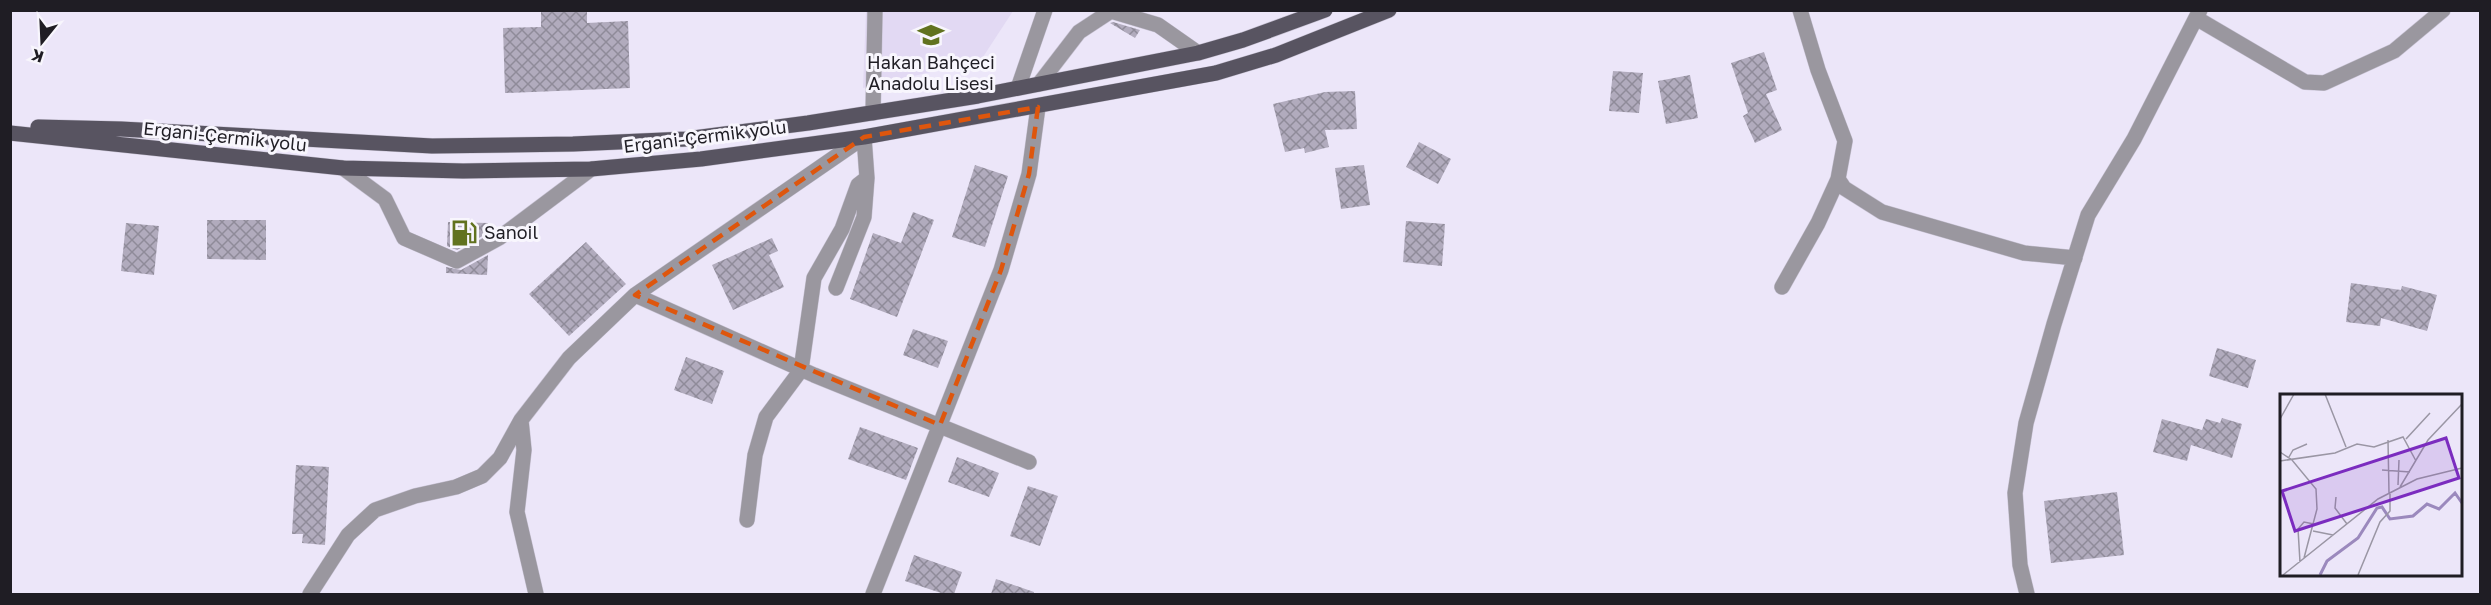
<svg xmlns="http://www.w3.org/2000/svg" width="2491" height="605" font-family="'Golos Text',sans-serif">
  <defs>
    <pattern id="building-cross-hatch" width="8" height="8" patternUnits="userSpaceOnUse" patternTransform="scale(1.5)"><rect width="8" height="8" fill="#b1abbd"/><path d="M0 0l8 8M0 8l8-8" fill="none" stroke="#8f8b99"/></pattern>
  </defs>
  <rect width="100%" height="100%" fill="#ece6f9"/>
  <path fill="#e2d9f3" d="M 866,11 L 1013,11 L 981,60 L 863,88 Z"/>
  <path fill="url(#building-cross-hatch)" d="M 541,10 L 587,10 L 587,23 L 628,21 L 630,88 L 505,93 L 503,28 L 541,27 Z
    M 1113,22 L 1140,30 L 1135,38 L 1110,23 Z
    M 1764,52 L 1777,90 L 1766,94 L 1782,130 L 1755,143 L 1743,116 L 1748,113 L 1731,63 Z
    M 1613,71 L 1643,73 L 1639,113 L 1609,111 Z
    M 1690,75 L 1698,118 L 1666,124 L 1658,81 Z
    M 1355,91 L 1357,129 L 1325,130 L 1329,147 L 1305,153 L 1304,148 L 1285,152 L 1273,104 L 1325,92 Z
    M 1419,142 L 1451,159 L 1438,184 L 1406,167 Z
    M 975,165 L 1008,176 L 985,247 L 952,237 Z
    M 1364,165 L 1370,205 L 1341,209 L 1335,168 Z
    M 913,212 L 934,220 L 897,317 L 850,299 L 873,233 L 901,243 Z
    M 207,220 L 266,220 L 266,260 L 207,259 Z
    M 1406,221 L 1445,224 L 1442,266 L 1403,262 Z
    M 448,222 L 488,223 L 488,233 L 457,250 L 447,246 Z
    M 126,223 L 159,226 L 154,275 L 121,271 Z
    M 772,238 L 778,251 L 769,255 L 784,287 L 733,310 L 712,265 Z
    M 586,242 L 626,284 L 569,336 L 529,294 Z
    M 488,255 L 487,275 L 446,273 L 446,267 L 461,270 Z
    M 2351,283 L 2401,290 L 2402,286 L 2437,295 L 2427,331 L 2381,318 L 2380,326 L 2346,322 Z
    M 913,329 L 948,341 L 938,368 L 903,355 Z
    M 2217,348 L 2256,360 L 2248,388 L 2209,376 Z
    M 686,357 L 724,371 L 712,404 L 674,390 Z
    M 2222,418 L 2242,424 L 2232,458 L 2191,445 L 2187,461 L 2153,452 L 2162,419 L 2202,430 L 2206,419 L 2220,423 Z
    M 860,427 L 918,448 L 906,480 L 848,459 Z
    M 957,457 L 999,473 L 989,497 L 948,482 Z
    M 296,465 L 329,467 L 325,545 L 302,543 L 303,534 L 292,534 Z
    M 1028,486 L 1058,496 L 1040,546 L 1010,536 Z
    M 2117,492 L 2124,555 L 2051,563 L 2044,501 Z
    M 914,555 L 962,572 L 954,594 L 944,594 L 905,581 Z
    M 996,579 L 1034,592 L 1034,594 L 991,594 Z"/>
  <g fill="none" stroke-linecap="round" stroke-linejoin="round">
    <g stroke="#c7c2d3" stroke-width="16">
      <path id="minor" d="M 2196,18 L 2305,82 L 2324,83 L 2394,51 L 2443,10
        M 1039,84 L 1079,32 L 1111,11 L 1158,25 L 1198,53
        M 1018,88 L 1045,10
        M 873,113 L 875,10
        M 343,168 L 385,199 L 404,238 L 457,261 L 499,238 L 591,169
        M 1838,179 L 1844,188 L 1882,212 L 2024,253 L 2075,258
        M 1782,287 L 1818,223 L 1838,179 L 1845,141 L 1818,70 L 1800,10
        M 635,295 L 814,375 L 1029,462
        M 521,420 L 524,450 L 517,512 L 536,594
        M 747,520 L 755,455 L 766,417 L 801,370 L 814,278 L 842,229 L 858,185 L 867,178
        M 310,594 L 348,535 L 375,510 L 415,496 L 456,487 L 482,476 L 500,458 L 521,420 L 569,358 L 635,295 L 864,137 L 867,178 L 864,217 L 836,288
        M 873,594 L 1001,270 L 1029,174 L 1038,107
        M 2027,594 L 2020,565 L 2015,493 L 2026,423 L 2054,324 L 2088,215 L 2134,139 L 2200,10"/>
    </g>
    <g stroke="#c7c2d3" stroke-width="16">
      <path id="major" d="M 38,127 L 121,129 L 432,146 L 573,144 L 686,139 L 808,123 L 978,96 L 1198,53 L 1243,40 L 1325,10
        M 10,133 L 343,168 L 463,171 L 591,169 L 701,159 L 864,137 L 1216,73 L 1276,55 L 1389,10"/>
    </g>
    <use href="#minor" stroke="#9a979f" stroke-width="15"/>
    <use href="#major" stroke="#585461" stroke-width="15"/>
  </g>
  <path fill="none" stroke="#de560d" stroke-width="4.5" stroke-dasharray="12 8" stroke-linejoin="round" d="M 1038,107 L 1029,174 L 1001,270 L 940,425 L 635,295 L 864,137 Z"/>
  <defs>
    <g id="school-bare" transform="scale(2.07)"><path d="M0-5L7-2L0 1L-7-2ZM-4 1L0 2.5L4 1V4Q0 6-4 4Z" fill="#61721f" stroke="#f8f6fd" stroke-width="2.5" paint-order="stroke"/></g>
    <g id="fuel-bare" transform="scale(2.07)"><path d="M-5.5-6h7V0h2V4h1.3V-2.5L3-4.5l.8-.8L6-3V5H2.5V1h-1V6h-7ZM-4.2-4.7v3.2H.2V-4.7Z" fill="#61721f" stroke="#f8f6fd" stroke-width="2.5" paint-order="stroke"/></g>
  </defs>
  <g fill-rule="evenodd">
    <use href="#school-bare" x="931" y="35"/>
    <use href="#fuel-bare" x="464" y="233"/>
  </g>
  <g text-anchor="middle" stroke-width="6" stroke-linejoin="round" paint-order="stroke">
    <g font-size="18" fill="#1f1d24" stroke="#f8f6fd">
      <text x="931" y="69">Hakan Bahçeci<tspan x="931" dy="21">Anadolu Lisesi</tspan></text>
      <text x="484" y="239" text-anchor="start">Sanoil</text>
    </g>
    <g font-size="18" fill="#1f1d24" stroke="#f8f6fd">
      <text transform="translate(225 137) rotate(6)" y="6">Ergani-Çermik yolu</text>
      <text transform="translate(705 137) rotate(-7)" y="6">Ergani-Çermik yolu</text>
    </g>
  </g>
  <g transform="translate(2280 394)">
    <rect width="182" height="182" fill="#ece6f9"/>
    <path fill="none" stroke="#9b89bd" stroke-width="3" d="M 40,181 L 47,167 L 78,144 L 97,114 L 102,113 L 110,125 L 133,122 L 147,110 L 159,115 L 175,99 L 182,109"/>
    <path fill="none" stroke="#9a96a4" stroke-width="1.5" d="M 45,0 L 66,53M 0,25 L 14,0M 126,45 L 150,19M 108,46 L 109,99M 0,58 L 12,66 L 36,95 L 37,115 L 24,164M 9,63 L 13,56 L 27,50M 0,67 L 55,59 L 77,50 L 94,53 L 123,43 L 136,67M 102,76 L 130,78M 118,91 L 119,66M 120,93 L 148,46 L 182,10M 56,103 L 55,114 L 67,130M 33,137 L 53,141M 20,168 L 18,135 L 24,128 L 34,130M 3,181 L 98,105 L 137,85 L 182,74M 78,181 L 100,128 L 110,117 L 110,100"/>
    <path fill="#7b2cbf" fill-opacity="0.15" stroke="#7b2cbf" stroke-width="3" d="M 166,44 L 179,84 L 15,137 L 2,97 Z"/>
    <rect width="182" height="182" fill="none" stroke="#1f1d24" stroke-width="3"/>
  </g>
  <rect width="2491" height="605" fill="none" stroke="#1f1d24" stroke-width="24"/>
  <g transform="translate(42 42) rotate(198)" stroke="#f8f6fd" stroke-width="4.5" paint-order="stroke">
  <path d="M0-4.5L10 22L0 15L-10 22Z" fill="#1f1d24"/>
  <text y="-9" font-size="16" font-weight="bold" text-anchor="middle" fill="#1f1d24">K</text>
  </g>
</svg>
